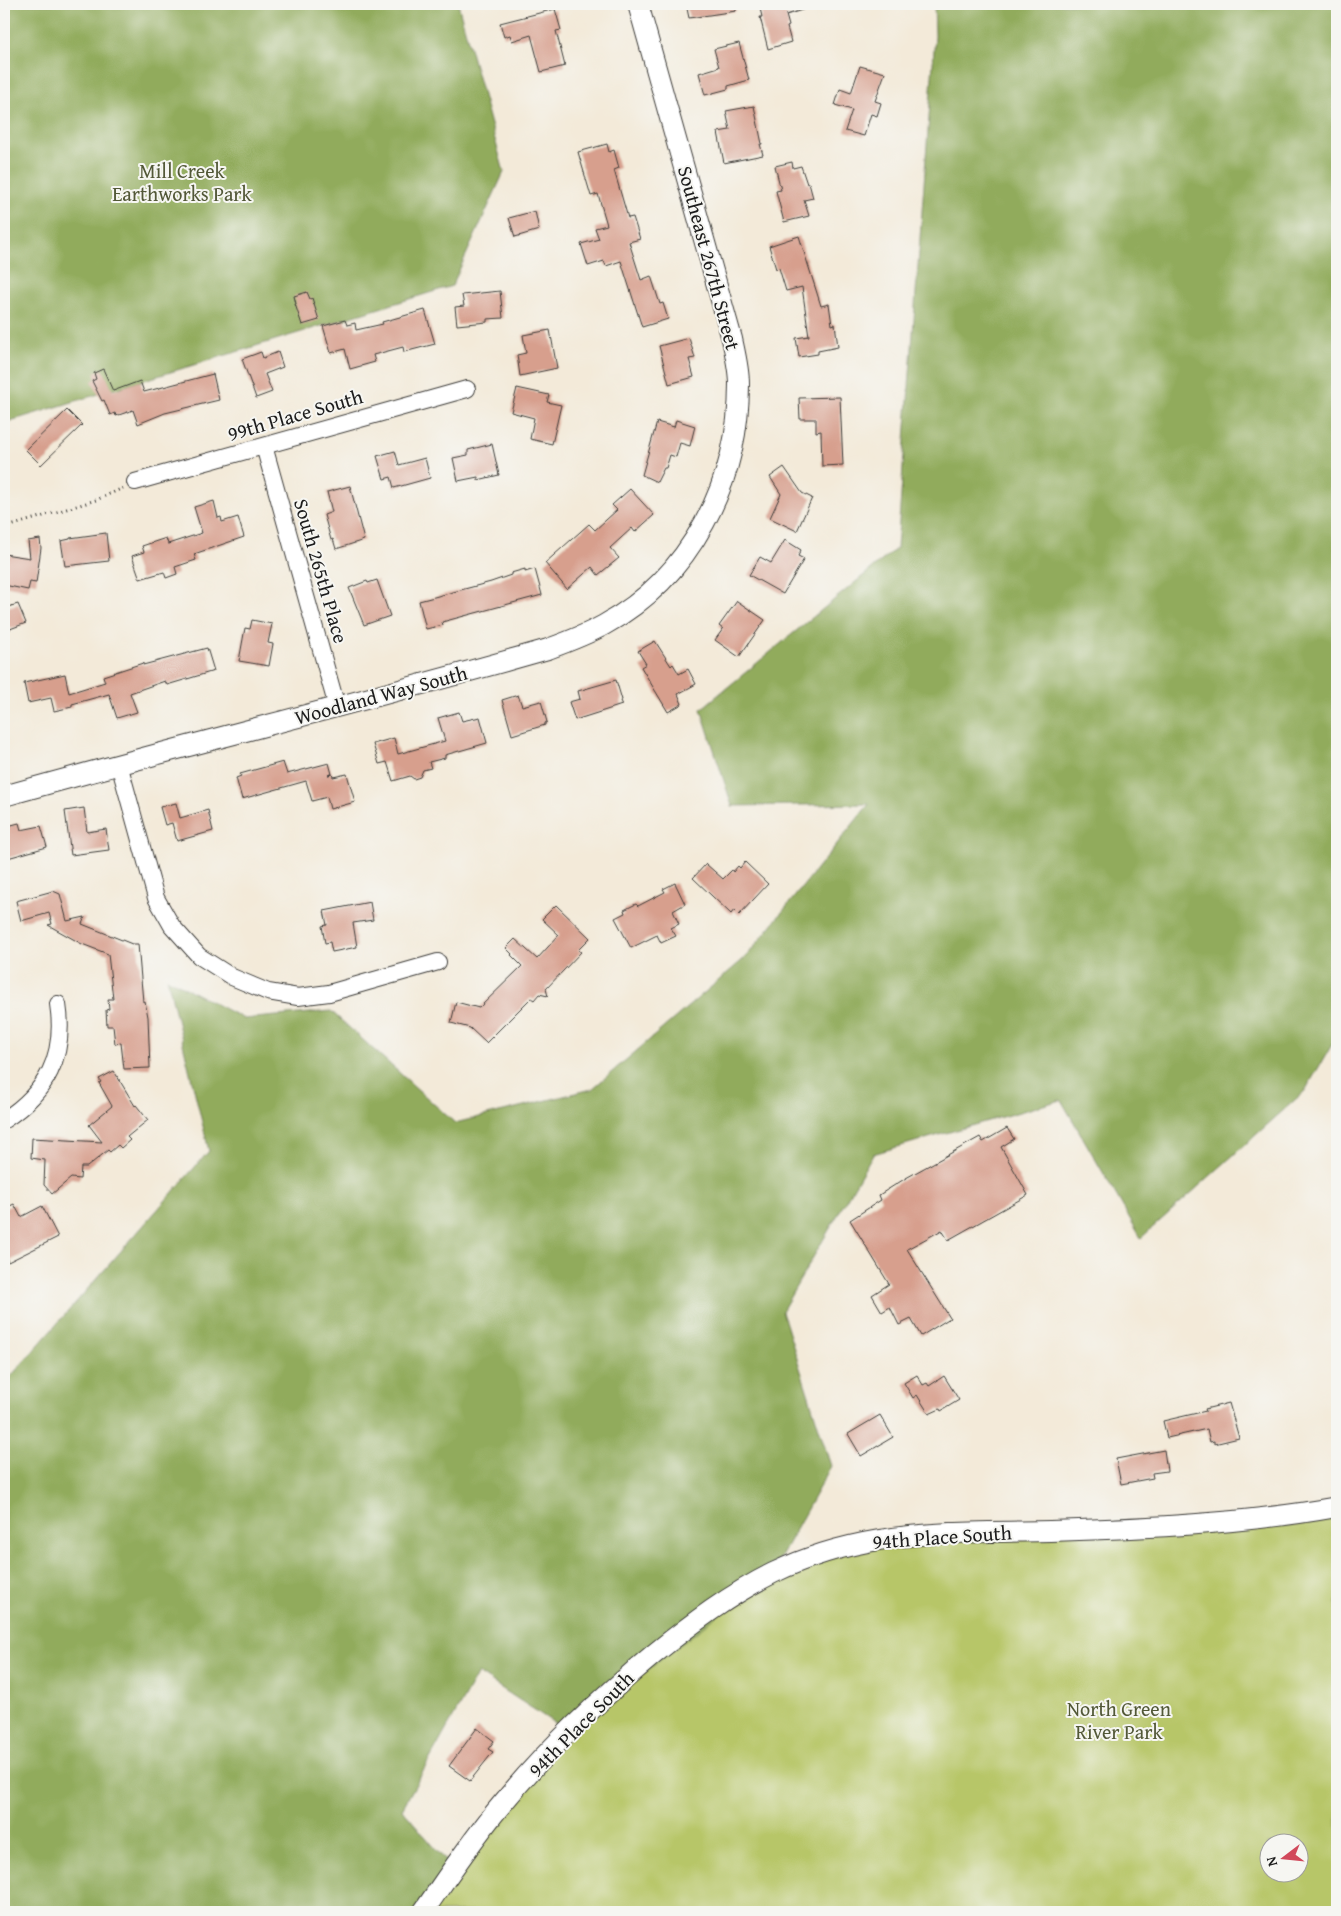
<svg xmlns="http://www.w3.org/2000/svg" width="1341" height="1916" font-family="'Gentium Book Plus',serif">
  <rect width="100%" height="100%" fill="#f6f6f2"/>
  <filter id="ink" filterUnits="userSpaceOnUse"><feTurbulence type="fractalNoise" baseFrequency=".02" numOctaves="2"/><feDisplacementMap in="SourceGraphic" scale="10" xChannelSelector="R" yChannelSelector="G"/><feConvolveMatrix kernelMatrix="1 2 1 2 8 2 1 2 1" color-interpolation-filters="sRGB"/></filter>
  <filter id="wash" filterUnits="userSpaceOnUse"><feTurbulence type="fractalNoise" baseFrequency=".0096" numOctaves="4" result="noise"/><feDisplacementMap in="SourceGraphic" scale="20" xChannelSelector="R" yChannelSelector="G"/><feGaussianBlur stdDeviation="1.12" result="paint"/><feColorMatrix in="noise" values="0 0 0 0 0 0 0 0 0 0 0 0 0 0 0 0 0 1.4 0 .05"/><feComposite in="paint" operator="in"/></filter>
  <g filter="url(#wash)">
    <rect width="100%" height="100%" fill="#f3ead9"/>
    <path fill="#b7c668" stroke="#6a7142" fill-rule="evenodd" d="M 1337,1507 L 1337,1912 L 423,1912 L 501,1804 L 674,1638 L 825,1553 ZM 1268,1844 L 1298,1844 L 1298,1874 L 1268,1874 Z"/>
    <path fill="#91ab5c" stroke="#56643c" d="M 4,4 L 458,4 L 504,172 L 452,286 L 4,423 Z
      M 934,4 L 1337,4 L 1337,1036 L 1305,1091 L 1141,1238 L 1061,1100 L 873,1154 L 782,1311 L 831,1466 L 771,1574 L 568,1732 L 478,1673 L 402,1809 L 453,1869 L 423,1912 L 4,1912 L 4,1384 L 209,1151 L 167,978 L 244,1019 L 331,1011 L 455,1123 L 592,1089 L 746,957 L 869,804 L 732,806 L 701,709 L 897,548 L 935,36 Z"/>
    <g id="blocks">
      <path fill="#d79f8d" d="M 686,4 L 736,4 L 736,11 L 689,18 Z
        M 759,4 L 811,4 L 812,7 L 786,15 L 789,26 L 787,27 L 791,42 L 768,49 L 760,17 L 762,17 Z
        M 555,9 L 561,30 L 556,31 L 565,66 L 541,72 L 531,35 L 512,41 L 510,35 L 504,37 L 500,23 Z
        M 739,43 L 749,80 L 728,86 L 728,89 L 705,95 L 699,73 L 719,67 L 714,49 Z
        M 860,66 L 885,73 L 875,101 L 881,103 L 877,116 L 871,114 L 864,136 L 845,131 L 852,110 L 835,105 L 840,89 L 851,93 Z
        M 754,106 L 762,144 L 760,144 L 763,155 L 724,163 L 718,132 L 730,130 L 726,111 Z
        M 607,144 L 609,152 L 614,150 L 619,168 L 614,170 L 628,218 L 633,217 L 640,239 L 629,242 L 641,280 L 651,276 L 660,304 L 663,303 L 668,319 L 642,327 L 621,261 L 606,266 L 604,261 L 588,266 L 581,244 L 599,239 L 595,228 L 607,225 L 598,194 L 591,196 L 578,152 Z
        M 792,162 L 793,168 L 801,166 L 807,184 L 809,183 L 813,198 L 804,200 L 809,216 L 784,222 L 776,191 L 781,190 L 775,166 Z
        M 535,211 L 539,230 L 515,237 L 509,218 Z
        M 799,236 L 821,306 L 829,304 L 832,325 L 835,324 L 838,347 L 818,351 L 818,354 L 799,357 L 796,338 L 809,336 L 802,287 L 786,291 L 779,268 L 776,269 L 769,246 Z
        M 500,291 L 503,318 L 487,319 L 487,322 L 457,325 L 455,307 L 464,306 L 462,295 Z
        M 307,292 L 310,299 L 312,298 L 319,320 L 302,325 L 295,304 L 296,304 L 294,296 Z
        M 425,310 L 435,344 L 404,352 L 403,347 L 373,355 L 375,362 L 350,369 L 345,349 L 331,353 L 323,326 L 345,320 L 347,325 L 355,323 L 356,330 L 383,324 L 382,322 Z
        M 550,330 L 557,368 L 520,376 L 517,355 L 526,353 L 523,335 Z
        M 689,338 L 695,358 L 689,359 L 694,377 L 669,384 L 659,346 Z
        M 261,352 L 263,358 L 278,352 L 283,367 L 265,374 L 272,392 L 256,398 L 242,359 Z
        M 103,369 L 113,391 L 140,381 L 144,392 L 213,374 L 219,400 L 165,413 L 138,424 L 133,410 L 116,416 L 115,413 L 110,415 L 104,400 L 102,401 L 92,381 L 96,379 L 94,373 Z
        M 517,388 L 549,395 L 547,402 L 561,405 L 552,444 L 530,439 L 534,418 L 511,412 Z
        M 840,397 L 843,465 L 822,466 L 821,431 L 816,432 L 816,419 L 800,419 L 799,398 Z
        M 67,410 L 82,425 L 41,465 L 26,450 Z
        M 676,420 L 695,426 L 690,446 L 680,443 L 676,457 L 670,455 L 666,468 L 664,468 L 657,482 L 642,475 L 657,422 L 674,427 Z
        M 492,444 L 499,475 L 478,480 L 478,477 L 458,481 L 453,458 L 468,455 L 468,450 Z
        M 395,451 L 399,465 L 425,458 L 430,478 L 394,488 L 391,477 L 384,479 L 377,456 Z
        M 784,467 L 802,493 L 812,498 L 797,531 L 770,518 L 781,494 L 770,477 Z
        M 350,486 L 364,540 L 336,549 L 333,539 L 331,540 L 324,515 L 332,512 L 327,492 Z
        M 630,489 L 654,515 L 635,532 L 632,528 L 610,548 L 619,558 L 598,575 L 592,567 L 567,589 L 545,563 L 589,524 L 595,530 L 617,510 L 612,505 Z
        M 214,501 L 218,518 L 221,517 L 222,522 L 238,517 L 244,537 L 194,554 L 196,560 L 175,567 L 177,574 L 166,578 L 164,572 L 140,579 L 132,556 L 144,552 L 142,546 L 166,538 L 168,544 L 202,533 L 194,507 Z
        M 106,533 L 109,561 L 65,566 L 61,541 L 70,539 L 70,538 Z
        M 40,539 L 41,548 L 36,583 L 30,582 L 28,590 L 4,585 L 4,554 L 30,558 L 28,541 Z
        M 785,540 L 801,550 L 798,556 L 804,559 L 783,594 L 749,575 L 760,557 L 771,563 Z
        M 525,569 L 525,572 L 535,569 L 542,595 L 442,622 L 443,625 L 426,629 L 419,601 L 491,582 L 511,575 L 511,573 Z
        M 377,580 L 390,616 L 364,625 L 349,588 L 367,581 L 368,583 Z
        M 737,601 L 765,620 L 739,657 L 715,640 L 723,629 L 719,626 Z
        M 18,604 L 26,623 L 10,629 L 4,616 L 4,608 Z
        M 252,620 L 272,624 L 268,643 L 273,644 L 269,666 L 239,661 L 245,628 L 250,629 Z
        M 655,641 L 671,666 L 673,664 L 679,674 L 688,669 L 696,684 L 678,694 L 682,704 L 668,712 L 641,667 L 646,664 L 638,651 Z
        M 207,648 L 214,671 L 167,685 L 165,681 L 130,693 L 137,712 L 117,718 L 109,694 L 72,704 L 72,707 L 54,711 L 51,698 L 28,703 L 24,683 L 65,674 L 69,693 L 105,682 L 103,676 L 143,663 L 143,665 Z
        M 616,680 L 622,700 L 620,701 L 622,705 L 575,720 L 569,702 L 580,699 L 578,691 Z
        M 518,695 L 522,706 L 541,701 L 547,722 L 545,723 L 545,725 L 512,735 L 502,700 Z
        M 459,712 L 462,721 L 480,717 L 487,743 L 445,755 L 445,758 L 429,762 L 431,768 L 423,770 L 420,777 L 414,779 L 410,776 L 393,781 L 387,762 L 379,764 L 373,744 L 394,738 L 398,754 L 445,741 L 438,718 Z
        M 283,762 L 287,774 L 329,763 L 332,774 L 328,775 L 332,774 L 333,777 L 347,774 L 355,802 L 330,809 L 327,797 L 312,801 L 306,781 L 242,799 L 236,778 L 241,776 L 240,774 Z
        M 176,803 L 180,818 L 208,810 L 213,831 L 177,841 L 172,823 L 165,825 L 160,807 Z
        M 84,808 L 87,832 L 106,829 L 109,850 L 71,855 L 65,811 Z
        M 19,823 L 21,830 L 41,826 L 47,847 L 4,859 L 4,827 Z
        M 745,862 L 768,884 L 739,915 L 734,910 L 731,914 L 693,878 L 706,864 L 723,879 L 732,870 L 733,872 L 738,866 L 740,868 Z
        M 675,883 L 685,904 L 673,911 L 679,924 L 671,928 L 676,936 L 661,943 L 657,935 L 631,948 L 615,918 L 625,913 L 624,910 L 636,904 L 638,906 L 665,892 L 663,889 Z
        M 53,891 L 60,894 L 67,921 L 85,917 L 82,924 L 132,944 L 138,944 L 143,1002 L 145,1001 L 148,1017 L 150,1068 L 124,1069 L 121,1043 L 115,1044 L 113,1026 L 107,1026 L 106,1010 L 109,1009 L 108,999 L 113,999 L 108,954 L 82,944 L 48,925 L 52,924 L 49,913 L 21,921 L 16,901 Z
        M 370,902 L 373,920 L 353,923 L 357,947 L 332,952 L 330,942 L 325,943 L 322,926 L 327,925 L 324,911 Z
        M 556,905 L 590,938 L 578,950 L 581,952 L 546,989 L 548,996 L 539,994 L 534,1000 L 531,998 L 486,1043 L 470,1028 L 451,1023 L 456,1002 L 479,1008 L 522,966 L 511,955 L 512,954 L 506,948 L 515,939 L 537,959 L 559,935 L 542,919 Z
        M 114,1071 L 135,1106 L 136,1105 L 148,1120 L 127,1137 L 130,1140 L 121,1148 L 118,1145 L 110,1152 L 108,1150 L 87,1167 L 81,1167 L 80,1179 L 71,1178 L 52,1194 L 44,1185 L 45,1160 L 31,1158 L 32,1138 L 102,1142 L 89,1125 L 112,1106 L 99,1083 L 101,1082 L 99,1079 Z
        M 1007,1128 L 1014,1139 L 1001,1147 L 1028,1195 L 948,1240 L 942,1230 L 907,1249 L 950,1318 L 921,1336 L 911,1319 L 899,1325 L 890,1307 L 882,1312 L 872,1295 L 889,1284 L 850,1220 L 881,1200 L 879,1195 L 906,1178 L 980,1137 L 983,1142 Z
        M 14,1204 L 21,1217 L 42,1206 L 58,1237 L 8,1262 L 4,1253 L 4,1209 Z
        M 917,1375 L 923,1385 L 927,1383 L 929,1386 L 944,1376 L 959,1400 L 941,1411 L 940,1409 L 929,1414 L 917,1395 L 913,1398 L 904,1383 Z
        M 1229,1403 L 1239,1438 L 1214,1444 L 1214,1441 L 1210,1442 L 1207,1429 L 1167,1438 L 1163,1421 L 1206,1411 L 1205,1409 Z
        M 880,1415 L 893,1437 L 861,1456 L 848,1434 Z
        M 1164,1450 L 1167,1471 L 1152,1473 L 1153,1478 L 1121,1484 L 1116,1459 Z
        M 477,1728 L 494,1741 L 488,1749 L 493,1752 L 470,1781 L 449,1766 Z"/>
    </g>
  </g>
  <g filter="url(#ink)">
    <use href="#blocks" fill-opacity="0" stroke="#3c3b38" stroke-width="1"/>
    <g fill="none" stroke-linecap="round" stroke-linejoin="round">
      <g stroke="#3c3b38" stroke-width="18">
        <path id="minor" d="M 264,446 L 337,707
          M 135,482 L 467,389
          M 119,764 L 156,898 L 172,926 L 199,956 L 232,977 L 268,992 L 298,997 L 329,993 L 438,962
          M 4,1120 C 47,1092 66,1056 58,1004"/>
      </g>
      <g stroke="#3c3b38" stroke-width="22">
        <path id="tertiary" d="M 4,796 C 185,745 367,701 548,649 C 567,642 586,635 604,625 C 691,577 739,482 739,384 C 739,369 735,353 732,339 L 638,4
          M 423,1912 C 448,1876 473,1838 502,1804 C 547,1749 599,1700 654,1654 C 691,1624 729,1595 773,1573 C 806,1557 843,1546 879,1540 C 935,1531 993,1532 1050,1531 C 1145,1528 1243,1524 1337,1507"/>
      </g>
      <path stroke="#3c3b38" stroke-width="3" stroke-dasharray="1 4" stroke-linecap="butt" d="M 4,528 L 96,500 L 123,488"/>
      <use href="#minor" stroke="#fff" stroke-width="16"/>
      <use href="#tertiary" stroke="#fff" stroke-width="20"/>
    </g>
  </g>
  <g text-anchor="middle" stroke-width="4" stroke-linejoin="round" paint-order="stroke">
    <g font-size="20" fill="#525837" stroke="#f6f6f2">
      <text x="182" y="178">Mill Creek<tspan x="182" dy="23">Earthworks Park</tspan></text>
      <text x="1119" y="1716">North Green<tspan x="1119" dy="23">River Park</tspan></text>
    </g>
    <g font-size="20" fill="#1c1c1c" stroke="#f6f6f2">
      <text transform="translate(709 258) rotate(75)" y="7">Southeast 267th Street</text>
      <text transform="translate(295 415) rotate(-16)" y="7">99th Place South</text>
      <text transform="translate(321 571) rotate(74)" y="7">South 265th Place</text>
      <text transform="translate(381 695) rotate(-15)" y="7">Woodland Way South</text>
      <text transform="translate(942 1537) rotate(-4)" y="7">94th Place South</text>
      <text transform="translate(581 1724) rotate(-45)" y="7">94th Place South</text>
    </g>
  </g>
  <rect width="1341" height="1916" fill="none" stroke="#f6f6f2" stroke-width="20"/>
  <g transform="translate(1284 1858) rotate(254)"><circle r="24" fill="#f6f6f2" stroke="#9f9f9c"/>
  <path d="M0-4L9 19L0 12L-9 19Z" fill="#d1495b"/>
  <text y="-8" font-size="14" font-weight="bold" text-anchor="middle" fill="#1c1c1c">N</text>
  </g>
</svg>
